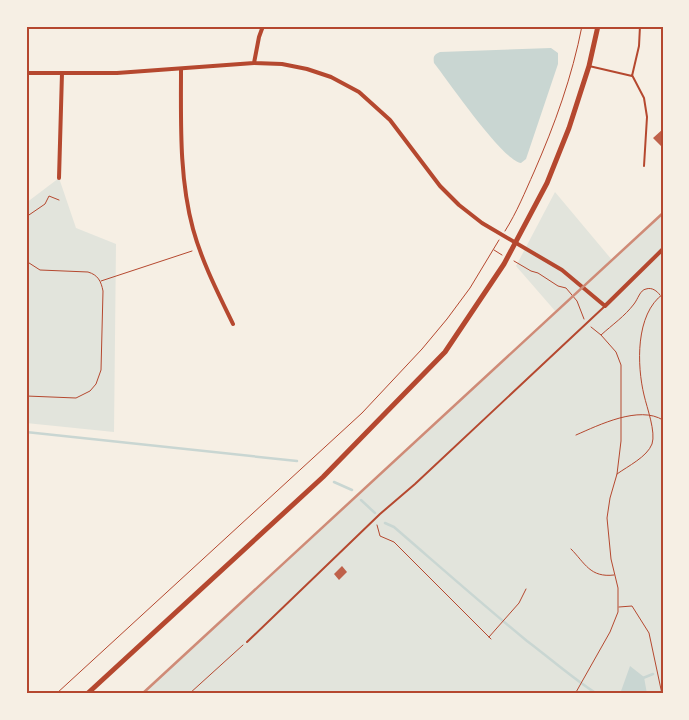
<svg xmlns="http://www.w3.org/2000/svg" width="689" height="720" font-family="'Noto Sans',sans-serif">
  <rect width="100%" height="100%" fill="#f6efe4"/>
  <path fill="#e2e4dc" d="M 59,178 L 76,228 L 116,244 L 114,432 L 26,423 L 26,203 Z
    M 555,192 L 612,260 L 663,213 L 663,694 L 142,694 L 556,312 L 516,266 Z"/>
  <path fill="#c9d6d2" d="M 551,48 L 558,53 L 558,64 L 526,159 L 521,163 C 502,160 449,82 434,63 C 433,56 434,55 440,52 Z
    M 630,666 L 644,677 L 647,694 L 620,694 Z"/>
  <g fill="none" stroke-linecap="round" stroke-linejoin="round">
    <path stroke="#c9d6d2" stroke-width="2.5" d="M 26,432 L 297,461
      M 334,482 L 352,490
      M 361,500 L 375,513
      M 385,523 L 394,527 C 438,565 482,604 527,641 C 551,659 572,678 597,694
      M 643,678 L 653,674"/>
  </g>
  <path fill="#bf614a" d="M 663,129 L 663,148 L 653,138 Z
    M 342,566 L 347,572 L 339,580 L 334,574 Z"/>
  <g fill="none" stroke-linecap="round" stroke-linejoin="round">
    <path stroke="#b5482f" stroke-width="1" d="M 26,217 L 45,204 L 49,196 L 59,200
      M 505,231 C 517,212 525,192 534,172 C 555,124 572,77 582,26
      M 494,250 L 502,255
      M 26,261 L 40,270 L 88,272 C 98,275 101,281 103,291 L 101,370 L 96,384 L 90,391 L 76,398 L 26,396
      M 514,261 L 531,271 L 538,273 L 558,286 L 566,288 L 577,301 L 584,319
      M 101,281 L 192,251
      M 591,327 L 601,335 C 612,325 625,316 634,304 C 638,299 640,290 646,289 C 652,287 657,291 660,295
      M 576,435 C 599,425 639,405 663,420
      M 617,474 C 628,466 647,457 652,444 C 656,432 647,408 644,395 C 637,366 635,314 663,294
      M 377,525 L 380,536 L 394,542 L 491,639
      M 571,549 C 585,563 590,578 614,575
      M 619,607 L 632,606 L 649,633 L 662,694
      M 489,637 L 519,603 L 526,589
      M 56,694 L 362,413 L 422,349 L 447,319 L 470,288 L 499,240
      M 189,694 L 243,645
      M 575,694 L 610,632 L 618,612 L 618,588 L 611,559 L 607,518 L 610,498 L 617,474 L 621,441 L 621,365 L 616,352 L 601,335"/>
    <path stroke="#b5482f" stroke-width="2" d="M 589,66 L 632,76 L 639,46 L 640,26
      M 632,75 L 644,98 L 647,117 L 644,166
      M 247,642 L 380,514 L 415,484 L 605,306"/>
    <path stroke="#b5482f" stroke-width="4" d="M 254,63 L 259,37 L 263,26
      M 181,69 C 181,122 179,177 193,229 C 202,262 218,293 233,324
      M 26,73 L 117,73 L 254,63 L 282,64 L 307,69 L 331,77 L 359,92 L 390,120 L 440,186 L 459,205 L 482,223 L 562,270 L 605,306 L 663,249
      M 59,178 L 62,73"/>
    <path stroke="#b5482f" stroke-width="5" d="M 87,694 L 323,477 L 445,352 L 504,264 L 547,183 L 569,128 L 589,66 L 598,26"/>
    <path stroke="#cf8b77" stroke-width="2.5" d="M 142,694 L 663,213"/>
  </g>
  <rect width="689" height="720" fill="none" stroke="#f6efe4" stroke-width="55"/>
  <rect x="28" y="28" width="634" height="664" fill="none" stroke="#b5482f" stroke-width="2"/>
</svg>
